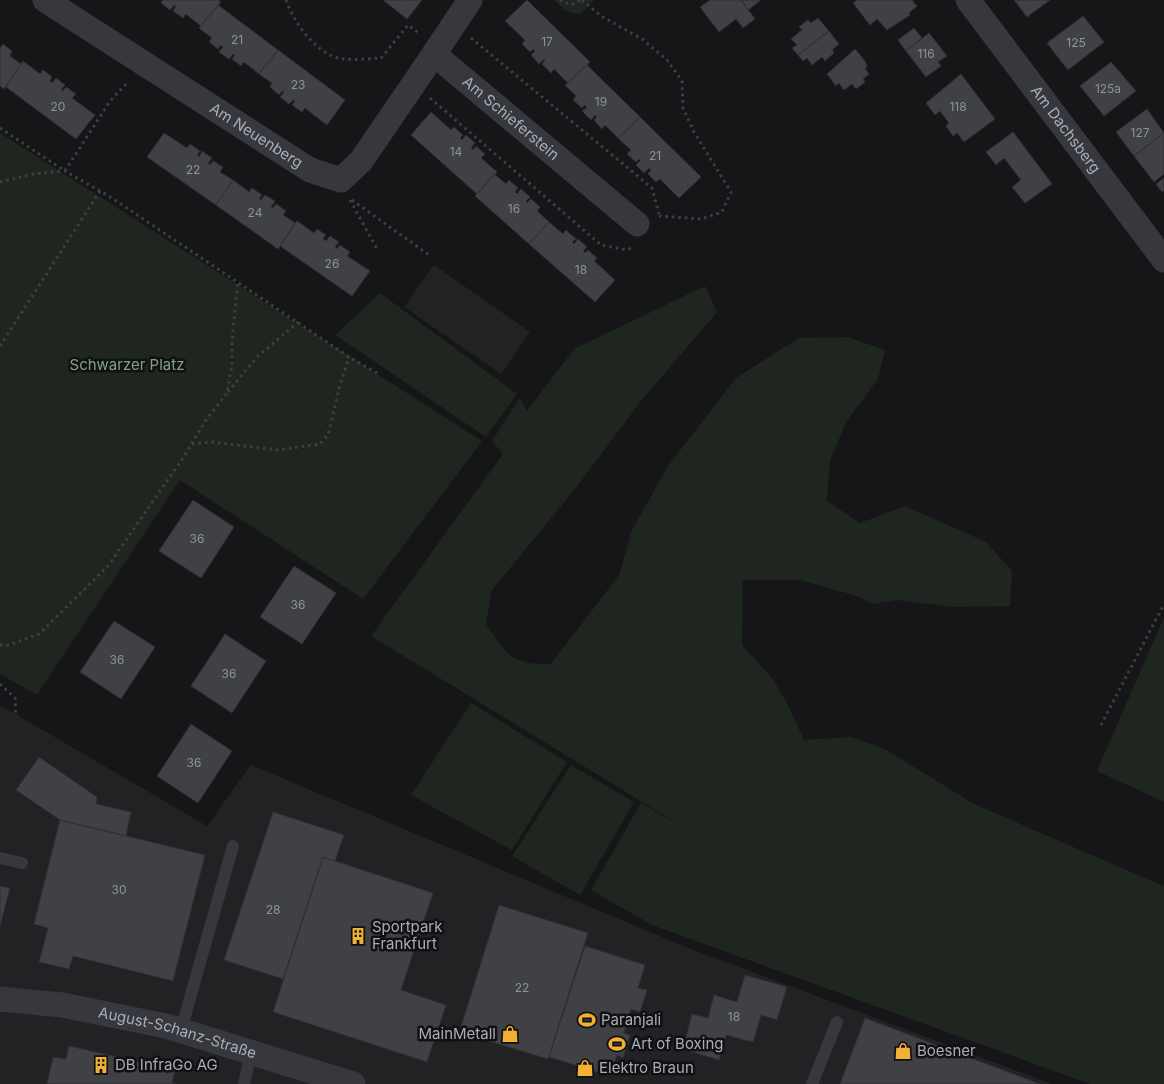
<svg xmlns="http://www.w3.org/2000/svg" width="1164" height="1084" font-family="Inter,sans-serif">
  <rect width="100%" height="100%" fill="#161618"/>
  <path fill="#222225" d="M 434,265 L 530,332 L 501,374 L 404,307 Z
    M 0,705 L 207,826 L 251,765 L 691,949 L 1052,1084 L 0,1084 Z"/>
  <path fill="#1e261f" d="M 554,0 L 594,0 L 580,15 L 566,11 Z
    M 0,133 L 482,441 L 363,599 L 180,480 L 37,695 L 0,674 Z
    M 705,286 L 717,312 L 641,401 L 575,489 L 492,590 L 486,624 C 506,654 513,666 551,664 L 619,575 L 632,530 L 668,466 L 736,378 L 799,338 L 848,337 L 885,350 L 878,379 L 846,422 L 830,461 L 827,501 L 860,523 L 905,506 L 986,542 L 1012,571 L 1010,606 L 954,607 L 896,600 L 873,604 L 857,596 L 800,580 L 743,580 L 742,645 L 772,678 L 786,701 L 804,740 L 850,737 L 885,749 L 974,804 L 1164,886 L 1164,1084 L 1090,1084 L 652,925 L 591,890 L 641,803 L 680,825 L 371,636 L 503,454 L 492,441 L 520,398 L 527,411 L 574,349 Z
    M 380,293 L 517,394 L 486,437 L 335,335 Z
    M 1164,617 L 1164,802 L 1097,771 Z
    M 471,703 L 567,762 L 512,850 L 411,795 Z
    M 571,765 L 634,802 L 580,895 L 512,856 Z"/>
  <path fill="#404145" stroke="#303034" d="M 163,0 L 218,0 L 221,2 L 201,26 L 186,14 L 183,18 L 173,11 L 176,6 L 174,5 L 170,10 L 161,3 Z
    M 383,0 L 422,0 L 407,19 Z
    M 527,0 L 590,62 L 568,83 L 554,69 L 551,73 L 542,64 L 545,60 L 544,59 L 539,64 L 531,55 L 535,51 L 533,49 L 530,52 L 522,44 L 525,40 L 505,21 Z
    M 710,0 L 741,0 L 755,19 L 743,28 L 736,19 L 719,32 L 700,7 Z
    M 741,0 L 761,0 L 748,10 Z
    M 857,0 L 912,0 L 917,6 L 909,13 L 910,15 L 887,30 L 877,19 L 870,25 L 853,3 Z
    M 1014,0 L 1050,0 L 1027,17 Z
    M 218,5 L 278,50 L 259,74 L 244,62 L 241,66 L 232,59 L 235,55 L 233,54 L 229,59 L 219,52 L 223,47 L 221,45 L 218,49 L 209,42 L 212,38 L 199,28 Z
    M 1083,16 L 1104,42 L 1068,70 L 1047,43 Z
    M 818,18 L 829,31 L 798,55 L 792,48 L 797,45 L 791,39 L 802,30 L 799,27 L 808,20 L 811,23 Z
    M 914,28 L 922,38 L 906,51 L 898,40 Z
    M 829,31 L 839,44 L 832,50 L 834,53 L 825,61 L 822,57 L 812,65 L 807,58 L 803,61 L 798,55 Z
    M 929,33 L 947,56 L 938,62 L 941,66 L 926,77 L 906,51 Z
    M 3,44 L 12,51 L 10,56 L 21,64 L 4,89 L 0,86 L 0,48 Z
    M 855,49 L 865,61 L 867,67 L 865,68 L 869,74 L 863,79 L 865,82 L 856,89 L 852,84 L 844,90 L 839,83 L 836,86 L 827,74 Z
    M 278,50 L 345,100 L 327,125 L 305,108 L 302,112 L 292,105 L 295,101 L 293,100 L 289,104 L 280,97 L 284,92 L 282,91 L 279,95 L 270,87 L 272,83 L 259,74 Z
    M 23,61 L 40,74 L 43,70 L 52,77 L 50,81 L 52,83 L 56,78 L 65,85 L 61,90 L 63,91 L 66,87 L 76,94 L 72,98 L 95,115 L 76,139 L 6,87 Z
    M 1111,62 L 1136,91 L 1104,116 L 1080,86 Z
    M 587,65 L 640,117 L 618,138 L 605,125 L 602,129 L 594,120 L 597,117 L 595,115 L 591,120 L 582,111 L 587,107 L 585,105 L 582,108 L 573,100 L 576,96 L 565,85 Z
    M 961,74 L 995,119 L 964,142 L 957,133 L 953,136 L 946,126 L 949,123 L 940,111 L 935,115 L 926,103 Z
    M 1147,109 L 1164,133 L 1134,156 L 1116,132 Z
    M 431,112 L 451,130 L 454,127 L 463,135 L 460,138 L 462,140 L 466,135 L 475,143 L 471,148 L 473,150 L 476,146 L 485,154 L 481,158 L 497,172 L 477,194 L 411,135 Z
    M 640,117 L 701,177 L 679,198 L 660,179 L 656,182 L 648,174 L 651,170 L 649,168 L 644,173 L 636,165 L 641,160 L 639,159 L 636,162 L 627,154 L 631,150 L 618,138 Z
    M 1013,132 L 1052,184 L 1025,203 L 1012,187 L 1021,180 L 1004,158 L 996,165 L 986,152 Z
    M 164,133 L 187,148 L 190,144 L 200,151 L 197,155 L 199,157 L 202,151 L 212,158 L 208,163 L 210,165 L 213,161 L 223,167 L 220,172 L 233,180 L 216,205 L 147,157 Z
    M 1164,133 L 1164,174 L 1154,182 L 1134,156 Z
    M 494,174 L 506,184 L 509,180 L 518,188 L 515,192 L 517,194 L 521,189 L 530,197 L 526,201 L 527,203 L 531,199 L 540,207 L 537,211 L 549,222 L 529,244 L 475,196 Z
    M 1164,178 L 1164,190 L 1162,192 L 1156,184 Z
    M 233,180 L 249,192 L 252,188 L 262,195 L 259,199 L 261,200 L 265,195 L 275,201 L 271,207 L 273,208 L 276,204 L 286,211 L 283,215 L 295,223 L 278,249 L 216,205 Z
    M 297,221 L 314,233 L 317,229 L 326,235 L 323,239 L 326,241 L 330,236 L 339,242 L 335,247 L 337,249 L 340,245 L 350,252 L 347,256 L 370,271 L 352,296 L 280,246 Z
    M 549,222 L 563,234 L 566,230 L 576,239 L 572,242 L 574,244 L 578,239 L 587,247 L 583,251 L 585,253 L 588,250 L 597,258 L 594,261 L 615,280 L 595,302 L 529,244 Z
    M 193,500 L 234,527 L 201,578 L 159,551 Z
    M 294,566 L 336,593 L 302,644 L 260,617 Z
    M 114,621 L 155,647 L 121,699 L 80,672 Z
    M 225,634 L 266,661 L 232,713 L 191,686 Z
    M 191,724 L 232,751 L 198,803 L 157,776 Z
    M 39,757 L 97,797 L 96,804 L 131,812 L 126,836 L 60,820 L 16,790 Z
    M 273,812 L 344,835 L 335,861 L 323,857 L 283,979 L 224,960 Z
    M 60,820 L 205,855 L 173,981 L 73,956 L 69,969 L 39,962 L 48,928 L 34,924 Z
    M 323,857 L 433,893 L 401,990 L 446,1005 L 427,1062 L 273,1012 Z
    M 0,886 L 10,888 L 0,926 Z
    M 499,905 L 588,933 L 548,1059 L 465,1034 L 466,1031 L 460,1030 Z
    M 585,946 L 645,965 L 638,988 L 647,990 L 640,1012 L 631,1009 L 624,1033 L 630,1035 L 623,1058 L 617,1055 L 610,1076 L 549,1057 Z
    M 745,975 L 787,987 L 777,1020 L 761,1015 L 753,1042 L 726,1035 L 719,1060 L 683,1049 L 692,1014 L 708,1018 L 714,995 L 737,1002 Z
    M 865,1018 L 1040,1084 L 840,1084 Z
    M 69,1046 L 175,1070 L 172,1083 L 176,1084 L 47,1084 L 53,1057 L 66,1059 Z"/>
  <g fill="none" stroke-linecap="round" stroke-linejoin="round">
    <path stroke="#3d3f44" stroke-width="3" stroke-dasharray="2.5 4" stroke-linecap="butt" d="M 286,0 C 293,20 310,45 330,55 C 343,62 366,59 381,58 L 408,25 L 420,34
      M 560,0 L 571,5 L 581,0
      M 582,0 L 601,16 L 642,39 L 667,60 L 682,81 L 683,108 L 694,132 L 731,192 L 722,212 L 701,219 L 659,216
      M 471,38 L 652,188 L 659,214
      M 430,98 L 601,245 L 627,250 L 633,247
      M 0,128 L 65,171 L 110,101 L 129,81
      M 0,182 L 33,174 L 65,171 L 112,198 L 349,357 L 377,373
      M 350,200 L 377,249
      M 352,200 L 429,255
      M 0,346 L 100,191
      M 228,392 L 257,357 L 298,322
      M 192,444 L 211,442 L 277,450 L 320,444 L 328,435 L 340,385 L 349,357
      M 0,645 L 9,645 L 39,634 L 108,566 L 183,458 L 206,420 L 227,393 L 232,365 L 232,341 L 238,280
      M 0,684 L 15,698 L 16,717
      M 1101,725 L 1164,604"/>
    <path stroke="#37383d" stroke-width="12" d="M 0,858 L 22,863
      M 181,1030 L 233,846
      M 244,1084 L 251,1052
      M 812,1084 L 837,1022"/>
    <g stroke="#37383d" stroke-width="25">
      <path id="s1" d="M 45,0 L 310,170 L 341,180 L 361,161 L 434,54"/>
      <path id="s2" d="M 470,0 L 434,54 L 637,224"/>
      <path id="s3" d="M 968,0 L 1164,260"/>
      <path id="s4" d="M 0,999 L 62,1005 L 166,1026 L 353,1084"/>
    </g>
  </g>
  <defs>
    <g id="building-bare" transform="scale(1.35)"><path d="M-4-6H4V6H1V3H-1V6H-4ZM-2.5-4.3h1.7v1.8h-1.7ZM.8-4.3h1.7v1.8H.8ZM-2.5-1h1.7V.8h-1.7ZM.8-1h1.7V.8H.8Z" fill="#f2b134" stroke="#111113" stroke-width="2.5" paint-order="stroke"/></g>
    <g id="stadium-bare" transform="scale(1.35)"><path d="M0-5a6.5 5 0 1 0 0 10a6.5 5 0 1 0 0-10ZM-3.5-1.8h7v3.6h-7Z" fill="#f2b134" stroke="#111113" stroke-width="2.5" paint-order="stroke"/></g>
    <g id="shop-bare" transform="scale(1.35)"><path d="M-5-2.5h2.3a2.7 3.5 0 0 1 5.4 0H5L5.5 6h-11ZM-1.5-2.5h3a1.5 2.3 0 0 0-3 0Z" fill="#f2b134" stroke="#111113" stroke-width="2.5" paint-order="stroke"/></g>
  </defs>
  <g fill-rule="evenodd">
    <use href="#building-bare" x="358" y="936"/>
    <use href="#stadium-bare" x="587" y="1020"/>
    <use href="#shop-bare" x="510" y="1034"/>
    <use href="#stadium-bare" x="617" y="1044"/>
    <use href="#shop-bare" x="903" y="1051"/>
    <use href="#building-bare" x="101" y="1065"/>
    <use href="#shop-bare" x="585" y="1068"/>
  </g>
  <g text-anchor="middle" stroke-width="5" stroke-linejoin="round" paint-order="stroke">
    <g font-size="12" fill="#8e929b">
      <text x="237" y="44">21</text>
      <text x="547" y="46">17</text>
      <text x="1076" y="47">125</text>
      <text x="926" y="58">116</text>
      <text x="298" y="89">23</text>
      <text x="1108" y="93">125a</text>
      <text x="601" y="106">19</text>
      <text x="58" y="111">20</text>
      <text x="958" y="111">118</text>
      <text x="1140" y="137">127</text>
      <text x="456" y="156">14</text>
      <text x="655" y="160">21</text>
      <text x="193" y="174">22</text>
      <text x="514" y="213">16</text>
      <text x="255" y="217">24</text>
      <text x="332" y="268">26</text>
      <text x="581" y="274">18</text>
      <text x="197" y="543">36</text>
      <text x="298" y="609">36</text>
      <text x="117" y="664">36</text>
      <text x="229" y="678">36</text>
      <text x="194" y="767">36</text>
      <text x="119" y="894">30</text>
      <text x="273" y="914">28</text>
      <text x="522" y="992">22</text>
      <text x="734" y="1021">18</text>
    </g>
    <g font-size="15" fill="#a8adb8" stroke="#111113">
      <text dy="5" stroke="none"><textPath href="#s2" startOffset="165">Am Schieferstein</textPath></text>
      <text dy="5" stroke="none"><textPath href="#s3" startOffset="162">Am Dachsberg</textPath></text>
      <text dy="5" stroke="none"><textPath href="#s1" startOffset="251">Am Neuenberg</textPath></text>
      <text dy="5" stroke="none"><textPath href="#s4" startOffset="181">August-Schanz-Straße</textPath></text>
    </g>
    <g font-size="15" fill="#7fa381" stroke="#111113">
      <text x="127" y="370">Schwarzer Platz</text>
    </g>
    <g font-size="15" fill="#a8adb8" stroke="#111113" text-anchor="start">
      <text x="372" y="932">Sportpark<tspan x="372" dy="17">Frankfurt</tspan></text>
      <text x="601" y="1025">Paranjali</text>
      <text x="496" y="1039" text-anchor="end">MainMetall</text>
      <text x="631" y="1049">Art of Boxing</text>
      <text x="917" y="1056">Boesner</text>
      <text x="115" y="1070">DB InfraGo AG</text>
      <text x="599" y="1073">Elektro Braun</text>
    </g>
  </g>
</svg>
